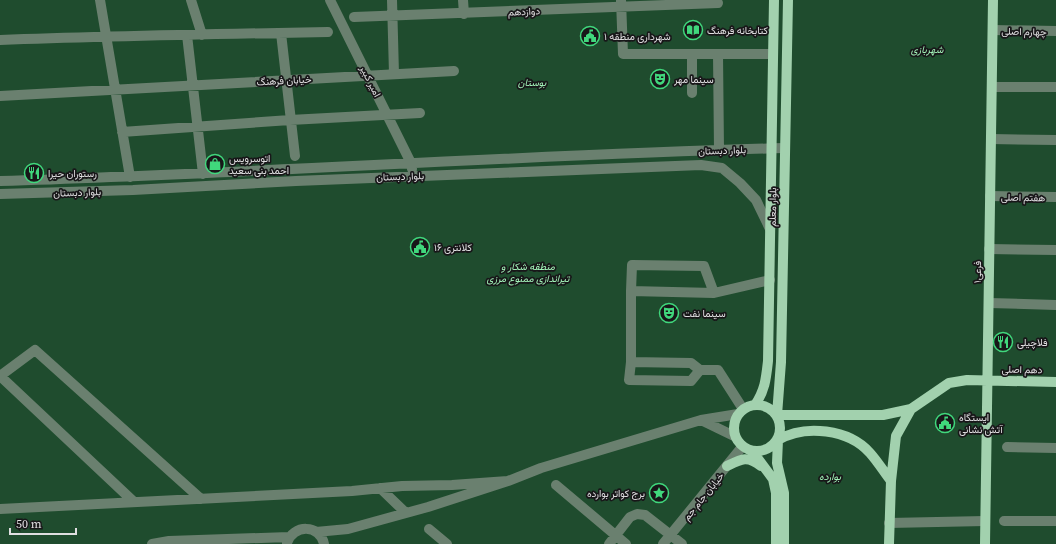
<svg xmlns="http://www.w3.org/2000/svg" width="1056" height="544" font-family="'Source Serif 4',Vazirmatn,serif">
  <rect width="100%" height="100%" fill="#302f32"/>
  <path fill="#1f4c2e" d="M 0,0 L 1056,0 L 1056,544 L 0,544 Z"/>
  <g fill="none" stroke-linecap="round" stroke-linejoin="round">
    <path stroke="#6a806f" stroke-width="10" d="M 100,0 L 130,177
      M 191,0 L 202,35
      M 330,0 L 411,163 L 412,169
      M 392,0 L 394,74
      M 463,0 L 464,14
      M 621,0 L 623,54 L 773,54
      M 354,17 C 475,13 596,8 718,3
      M 993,30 L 1056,31
      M 281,33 L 295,156
      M 187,35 L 203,174
      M 0,40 C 109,36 218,34 328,32
      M 718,54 L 719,150
      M 992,87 L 1056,87
      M 692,93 L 692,54
      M 0,96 L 454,71
      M 122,132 L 290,120 L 420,113
      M 991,139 L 1056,140
      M 0,181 C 262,173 523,155 785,148
      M 0,194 L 133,190 L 296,181 L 701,165 L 722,168 L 740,183 L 756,200 L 770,229
      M 990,196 L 1056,197
      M 989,249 L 1056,250
      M 631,291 L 632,265 L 704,266 L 714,293 L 770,280
      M 989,303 L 1056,305
      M 631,362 L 691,363 L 700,370 L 718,370 L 743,409
      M 700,370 L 691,381 L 629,380 L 631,362 L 631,291 L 714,293
      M 0,376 L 35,350 L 201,499
      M 0,376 L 134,502
      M 701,420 L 734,436
      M 1007,447 L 1056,448
      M 556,485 L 626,544
      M 380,488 L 405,512
      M 0,509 L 352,491 L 402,486 L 452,485 L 508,481
      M 1004,521 L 1056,521
      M 889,523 L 985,521
      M 429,529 L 447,544
      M 316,532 L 348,529 L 428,507 L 508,481 L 541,468 L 701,420 L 738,414
      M 287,543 C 293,524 320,524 324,544
      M 152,544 L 169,541 L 289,537
      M 609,544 L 630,517 L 637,514 L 645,515 L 682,544
      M 663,544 L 742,447"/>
    <path stroke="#a2d1ae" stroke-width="10" d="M 788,0 L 781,362 L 777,415 L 883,415 L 911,409 L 949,383 L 967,380 L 1056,382
      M734 428a23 23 0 1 1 46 0a23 23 0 1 1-46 0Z
      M 755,405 C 765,390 766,379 768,361 L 774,0
      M 753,452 L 773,479 L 776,493 L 776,544
      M 727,466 C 741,459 747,455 761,466
      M 784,544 L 784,493 L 777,463 L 778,440 C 805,424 849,429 870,453 C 878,462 884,472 891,481
      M 889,544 L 891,481 L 896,436 L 911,409
      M 985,544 L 993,0"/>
  </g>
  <defs>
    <g id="library-ring" transform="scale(1)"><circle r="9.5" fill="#181719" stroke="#40d77c" stroke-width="1.5"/><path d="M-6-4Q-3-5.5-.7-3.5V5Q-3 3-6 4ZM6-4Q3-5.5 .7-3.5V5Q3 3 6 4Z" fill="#40d77c"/></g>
    <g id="civic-ring" transform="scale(1)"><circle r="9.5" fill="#181719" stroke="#40d77c" stroke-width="1.5"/><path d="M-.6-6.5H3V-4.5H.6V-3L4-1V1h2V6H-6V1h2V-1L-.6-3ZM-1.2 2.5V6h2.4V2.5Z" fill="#40d77c"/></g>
    <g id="theatre-ring" transform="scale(1)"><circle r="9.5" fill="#181719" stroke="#40d77c" stroke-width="1.5"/><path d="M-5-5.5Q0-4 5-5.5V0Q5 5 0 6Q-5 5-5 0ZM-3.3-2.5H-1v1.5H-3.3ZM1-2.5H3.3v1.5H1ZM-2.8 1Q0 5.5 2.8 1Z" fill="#40d77c"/></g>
    <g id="shop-ring" transform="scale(1)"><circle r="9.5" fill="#181719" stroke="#40d77c" stroke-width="1.5"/><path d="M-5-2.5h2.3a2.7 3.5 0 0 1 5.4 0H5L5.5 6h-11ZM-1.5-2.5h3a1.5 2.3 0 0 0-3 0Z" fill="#40d77c"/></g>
    <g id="restaurant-ring" transform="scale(1)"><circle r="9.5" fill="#181719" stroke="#40d77c" stroke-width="1.5"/><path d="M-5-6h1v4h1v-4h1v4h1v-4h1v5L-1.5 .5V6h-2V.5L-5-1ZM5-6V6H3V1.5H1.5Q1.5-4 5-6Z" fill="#40d77c"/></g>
    <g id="sight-ring" transform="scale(1)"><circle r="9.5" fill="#181719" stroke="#40d77c" stroke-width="1.5"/><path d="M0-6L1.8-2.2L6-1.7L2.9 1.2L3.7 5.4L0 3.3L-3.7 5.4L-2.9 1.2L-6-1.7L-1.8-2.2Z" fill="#40d77c"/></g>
  </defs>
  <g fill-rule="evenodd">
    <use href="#library-ring" x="693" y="30"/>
    <use href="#civic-ring" x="590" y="36"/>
    <use href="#theatre-ring" x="660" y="79"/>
    <use href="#shop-ring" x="215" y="164"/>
    <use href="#restaurant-ring" x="34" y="173"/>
    <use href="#civic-ring" x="420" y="247"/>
    <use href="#theatre-ring" x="669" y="313"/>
    <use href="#restaurant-ring" x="1003" y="342"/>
    <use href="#civic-ring" x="945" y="423"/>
    <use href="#sight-ring" x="659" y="493"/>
  </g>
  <g text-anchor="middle" stroke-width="3.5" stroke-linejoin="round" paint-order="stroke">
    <g font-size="10" fill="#e0dfe1" stroke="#181719">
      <text transform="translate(524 11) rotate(-3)" y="4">دوازدهم</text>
      <text transform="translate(1024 31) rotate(1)" y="4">چهارم اصلی</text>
      <text transform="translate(284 80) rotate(-3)" y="4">خیابان فرهنگ</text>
      <text transform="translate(371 81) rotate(63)" y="4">امیر کبیر</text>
      <text transform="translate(722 150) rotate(-2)" y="4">بلوار دبستان</text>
      <text transform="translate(400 176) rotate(-2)" y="4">بلوار دبستان</text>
      <text transform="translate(77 192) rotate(-2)" y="4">بلوار دبستان</text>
      <text transform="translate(1023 197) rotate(1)" y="4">هفتم اصلی</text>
      <text transform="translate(772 207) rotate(-89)" y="4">بلوار معلم</text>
      <text transform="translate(977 272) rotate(-89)" y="4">فرعی۱</text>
      <text transform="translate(1022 369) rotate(1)" y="4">دهم اصلی</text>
      <text transform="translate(703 496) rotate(-51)" y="4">خیابان جام جم</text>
    </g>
    <g font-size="10" fill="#e0dfe1" stroke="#181719" text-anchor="start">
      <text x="707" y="34">کتابخانه فرهنگ</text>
      <text x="604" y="40">شهرداری منطقه ۱</text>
      <text x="674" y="83">سینما مهر</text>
      <text x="229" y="162">اتوسرویس<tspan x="229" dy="12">احمد بنی سعید</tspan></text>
      <text x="48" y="177">رستوران حیرا</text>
      <text x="434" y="251">کلانتری ۱۶</text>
      <text x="683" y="317">سینما نفت</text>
      <text x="1017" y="346">فلاچیلی</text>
      <text x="959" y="421">ایستگاه<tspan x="959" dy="12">آتش نشانی</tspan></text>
      <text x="645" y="497" text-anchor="end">برج کواتر بوارده</text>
    </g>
    <g font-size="10" font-style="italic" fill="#a2f2b8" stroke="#181719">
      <text x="927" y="53">شهربازی</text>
      <text x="532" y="86">بوستان</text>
      <text x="528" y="270">منطقه شکار و<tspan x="528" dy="12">تیراندازی ممنوع مرزی</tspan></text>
      <text x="830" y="480">بوارده</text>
    </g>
  </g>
  <path d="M10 528v6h66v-6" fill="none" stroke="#e0dfe1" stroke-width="2"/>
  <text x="16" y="528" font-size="12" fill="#e0dfe1" stroke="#181719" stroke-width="3" paint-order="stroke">50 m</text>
</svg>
